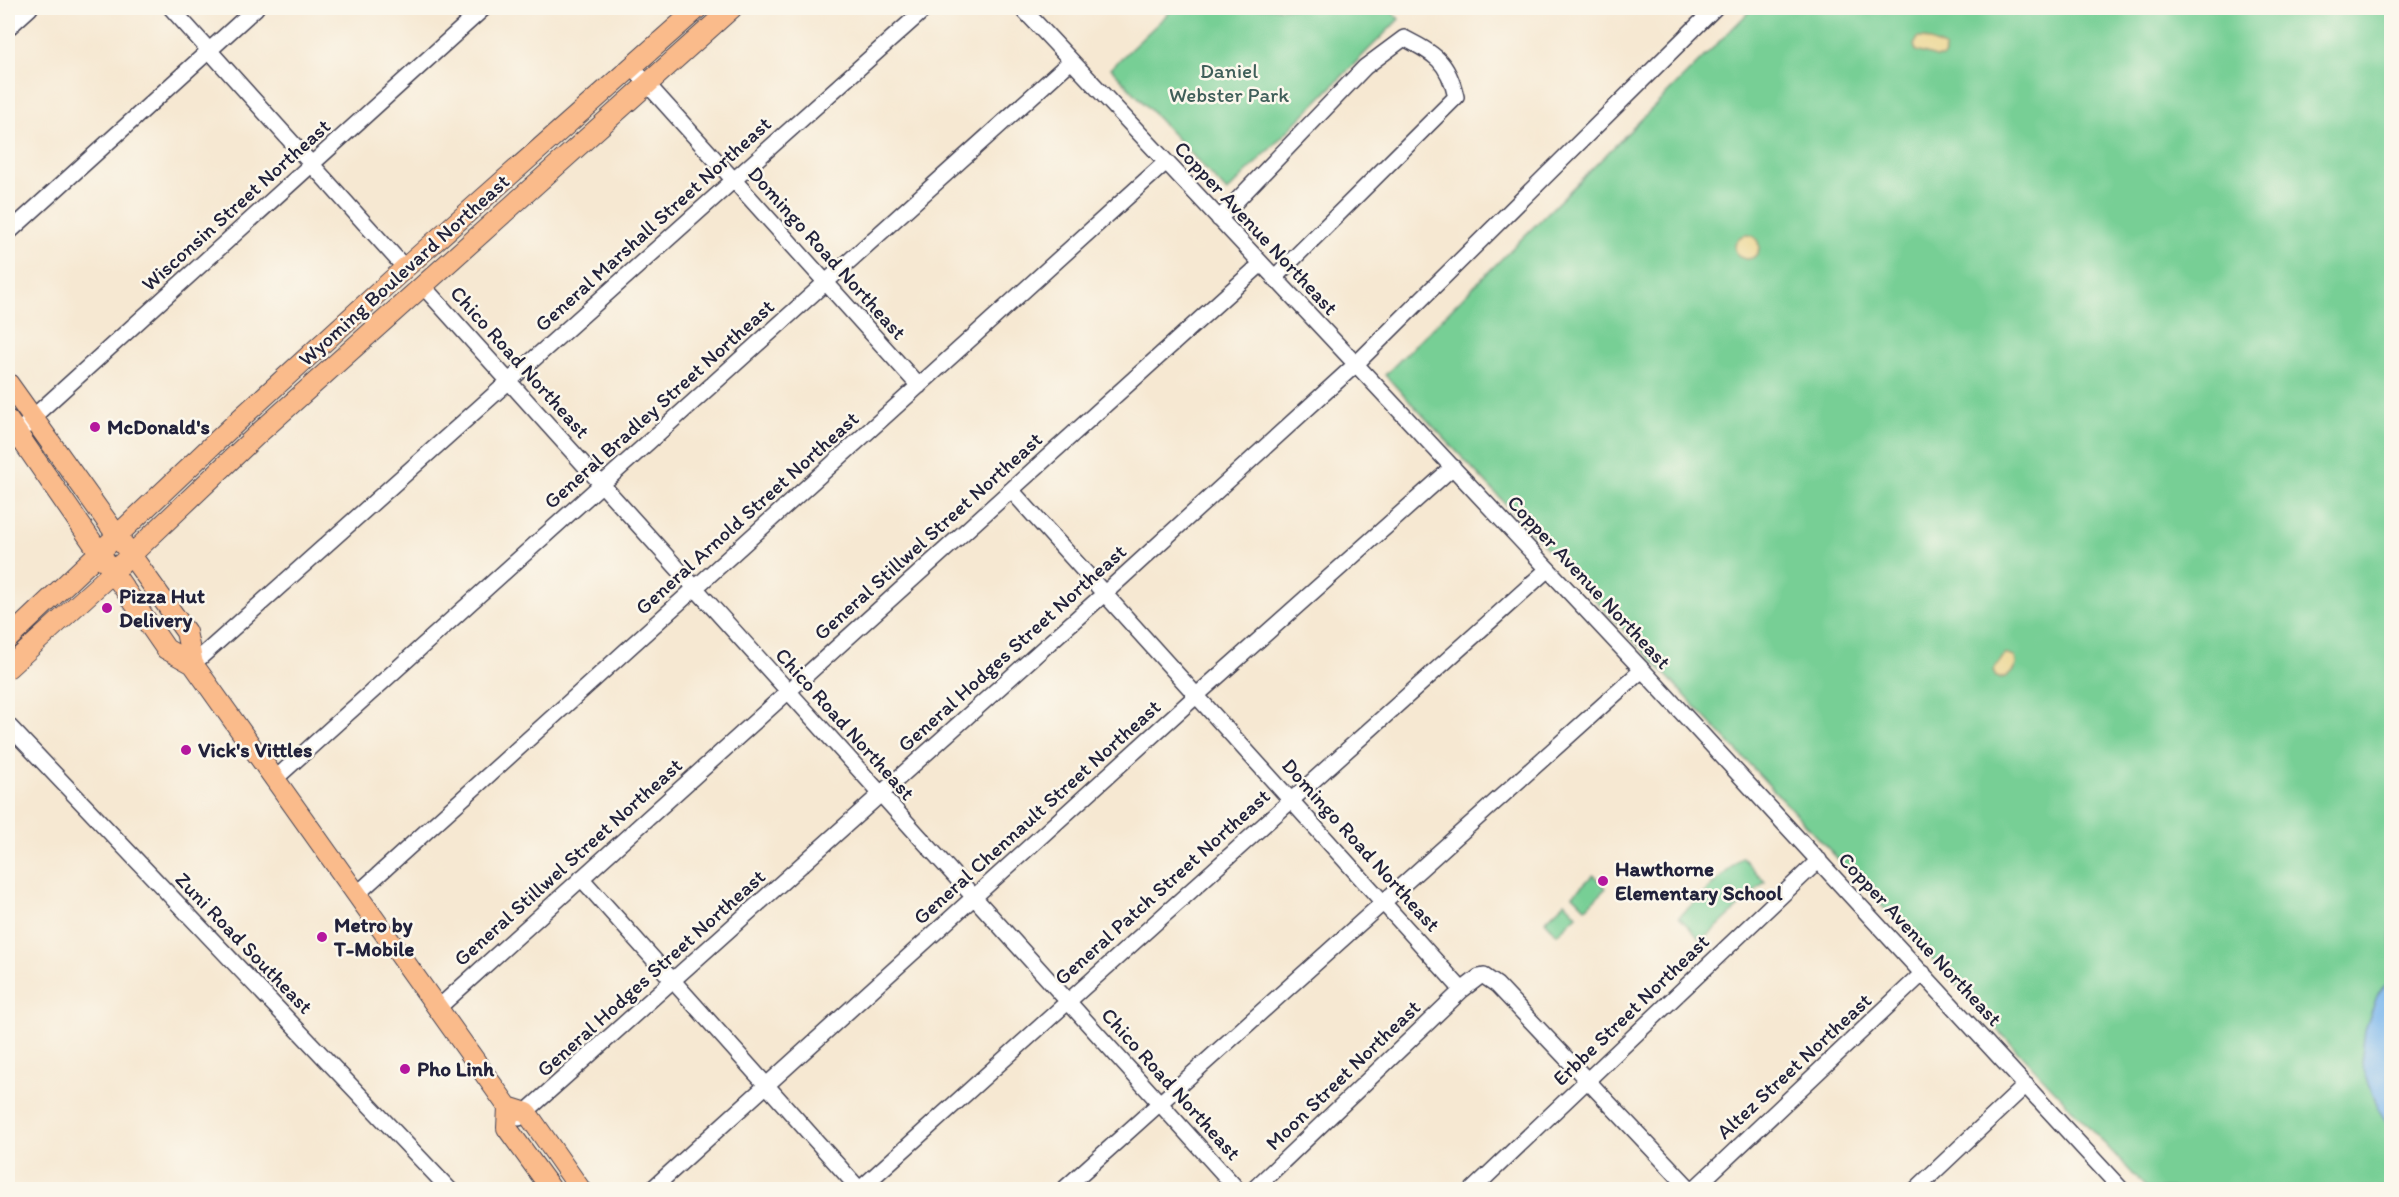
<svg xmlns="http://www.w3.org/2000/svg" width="2399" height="1197" font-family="Itim,sans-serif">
  <rect width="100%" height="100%" fill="#fbf7ec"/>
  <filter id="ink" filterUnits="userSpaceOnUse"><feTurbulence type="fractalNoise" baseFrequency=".0167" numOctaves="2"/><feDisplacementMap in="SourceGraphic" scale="12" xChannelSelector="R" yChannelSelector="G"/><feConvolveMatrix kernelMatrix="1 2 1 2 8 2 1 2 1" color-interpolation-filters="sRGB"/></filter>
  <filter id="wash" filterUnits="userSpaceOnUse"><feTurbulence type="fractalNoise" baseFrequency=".008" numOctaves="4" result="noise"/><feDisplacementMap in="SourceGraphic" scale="24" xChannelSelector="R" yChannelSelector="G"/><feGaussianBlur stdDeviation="1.35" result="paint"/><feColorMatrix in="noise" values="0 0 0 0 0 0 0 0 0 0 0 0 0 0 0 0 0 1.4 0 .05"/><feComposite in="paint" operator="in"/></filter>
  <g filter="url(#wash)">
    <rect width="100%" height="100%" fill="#f6e8d2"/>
    <path fill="#77cf95" stroke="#4c7868" stroke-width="1.5" d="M 1174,8 L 1388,8 L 1399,19 L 1227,192 L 1111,68 Z
      M 1753,8 L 2391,8 L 2391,1189 L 2147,1189 L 1385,375 Z
      M 1742,857 L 1765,882 L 1702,941 L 1679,917 Z
      M 1593,875 L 1606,888 L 1586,908 L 1573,895 Z
      M 1565,902 L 1577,915 L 1557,934 L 1545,921 Z"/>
    <path fill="#eeda9e" stroke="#887e6c" stroke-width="1.5" d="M 1918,38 L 1924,38 L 1944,47 L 1945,54 L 1943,57 L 1936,57 L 1916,51 L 1914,45 Z
      M1735 247a12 12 0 1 1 24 0a12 12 0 1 1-24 0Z
      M 2005,654 L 2015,657 L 2016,665 C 2013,673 2006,680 1996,677 L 1993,671 Z"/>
    <path fill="#7bb7ed" stroke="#4e6c94" stroke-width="1.5" d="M 2391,978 L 2391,1131 L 2378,1108 L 2361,1062 L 2365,1030 L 2377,996 Z"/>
  </g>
  <g filter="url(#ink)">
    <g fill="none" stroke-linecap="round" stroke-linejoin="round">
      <g stroke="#424052" stroke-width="18">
        <path id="minor" d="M 171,8 L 405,268
          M 1022,8 L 1650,678 L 2122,1190
          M 8,28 L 30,8
          M 632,67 L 919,386
          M 1219,219 L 1365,67 L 1404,38 C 1435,54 1448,61 1456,97 L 1274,278
          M 8,233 L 256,8
          M 422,285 L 1238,1190
          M 8,446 L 32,418 L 484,8
          M 1011,490 L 1462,990
          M 193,664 L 926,8
          M 8,725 L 450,1190
          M 275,779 L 1071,61
          M 581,878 L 860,1190
          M 356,895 L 1166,162
          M 437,1009 L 1261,264
          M 519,1118 L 1105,593 L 1355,365 L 1715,8
          M 651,1190 L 1197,695 L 1453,467
          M 859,1190 L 1548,569
          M 1063,1190 L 1642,670
          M 1253,1190 L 1462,990 L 1479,977 L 1484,976 L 1497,985 L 1691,1190
          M 1472,1190 L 1819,860
          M 1693,1190 L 1923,973
          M 1915,1190 L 2026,1085"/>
      </g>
      <g stroke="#424052" stroke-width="22">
        <path id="major" d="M 8,383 L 186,632 L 193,664
          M 8,420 L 166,649 L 193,664 L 508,1107 L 507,1128 L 552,1190
          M 8,639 L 242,417 L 405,268 L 698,8
          M 8,668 L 112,573 L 259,433 L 732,8
          M 508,1107 L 527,1113 L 581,1190"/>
      </g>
      <use href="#minor" stroke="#fff" stroke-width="15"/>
      <use href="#major" stroke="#fabb8b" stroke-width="20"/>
    </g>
  </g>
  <g fill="#b5179e" stroke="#fbf7ec" stroke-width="2">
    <circle cx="95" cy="427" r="6"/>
    <circle cx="107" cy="608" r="6"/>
    <circle cx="186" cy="750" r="6"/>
    <circle cx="1603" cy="881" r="6"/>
    <circle cx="322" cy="937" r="6"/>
    <circle cx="405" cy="1069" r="6"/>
  </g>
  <g text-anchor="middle" stroke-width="5" stroke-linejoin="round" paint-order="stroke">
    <g font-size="21" fill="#405f5a" stroke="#fbf7ec">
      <text x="1229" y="78">Daniel<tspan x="1229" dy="24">Webster Park</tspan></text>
    </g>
    <g font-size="21" fill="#22223b" stroke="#fbf7ec">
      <text transform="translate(236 205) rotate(-42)" y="7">Wisconsin Street Northeast</text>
      <text transform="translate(653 224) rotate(-42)" y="7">General Marshall Street Northeast</text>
      <text transform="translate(1256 228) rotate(47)" y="7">Copper Avenue Northeast</text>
      <text transform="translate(827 253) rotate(48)" y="7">Domingo Road Northeast</text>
      <text transform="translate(404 270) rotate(-42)" y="7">Wyoming Boulevard Northeast</text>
      <text transform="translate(520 362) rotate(48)" y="7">Chico Road Northeast</text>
      <text transform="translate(659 404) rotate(-42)" y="7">General Bradley Street Northeast</text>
      <text transform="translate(747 513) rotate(-42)" y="7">General Arnold Street Northeast</text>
      <text transform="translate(928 536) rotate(-42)" y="7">General Stillwel Street Northeast</text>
      <text transform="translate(1589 582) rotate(47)" y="7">Copper Avenue Northeast</text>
      <text transform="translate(1012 648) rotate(-42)" y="7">General Hodges Street Northeast</text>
      <text transform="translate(845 724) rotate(48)" y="7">Chico Road Northeast</text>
      <text transform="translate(1037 812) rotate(-42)" y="7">General Chennault Street Northeast</text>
      <text transform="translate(1361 845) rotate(48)" y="7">Domingo Road Northeast</text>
      <text transform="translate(568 862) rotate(-42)" y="7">General Stillwel Street Northeast</text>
      <text transform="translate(1162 887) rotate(-42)" y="7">General Patch Street Northeast</text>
      <text transform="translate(1920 939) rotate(47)" y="7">Copper Avenue Northeast</text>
      <text transform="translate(244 943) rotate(46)" y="7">Zuni Road Southeast</text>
      <text transform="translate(651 973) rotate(-42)" y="7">General Hodges Street Northeast</text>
      <text transform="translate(1631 1010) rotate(-44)" y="7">Erbbe Street Northeast</text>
      <text transform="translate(1794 1066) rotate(-43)" y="7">Altez Street Northeast</text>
      <text transform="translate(1343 1075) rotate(-44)" y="7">Moon Street Northeast</text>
      <text transform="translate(1171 1084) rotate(48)" y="7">Chico Road Northeast</text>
    </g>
    <g font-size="21" font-weight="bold" fill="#22223b" stroke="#fbf7ec" text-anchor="start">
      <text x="107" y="434">McDonald's</text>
      <text x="119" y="603">Pizza Hut<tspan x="119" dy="24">Delivery</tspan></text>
      <text x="198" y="757">Vick's Vittles</text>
      <text x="1615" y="876">Hawthorne<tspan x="1615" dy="24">Elementary School</tspan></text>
      <text x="334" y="932">Metro by<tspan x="334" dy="24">T-Mobile</tspan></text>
      <text x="417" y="1076">Pho Linh</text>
    </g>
  </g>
  <rect width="2399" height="1197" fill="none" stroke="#fbf7ec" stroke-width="30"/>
</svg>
